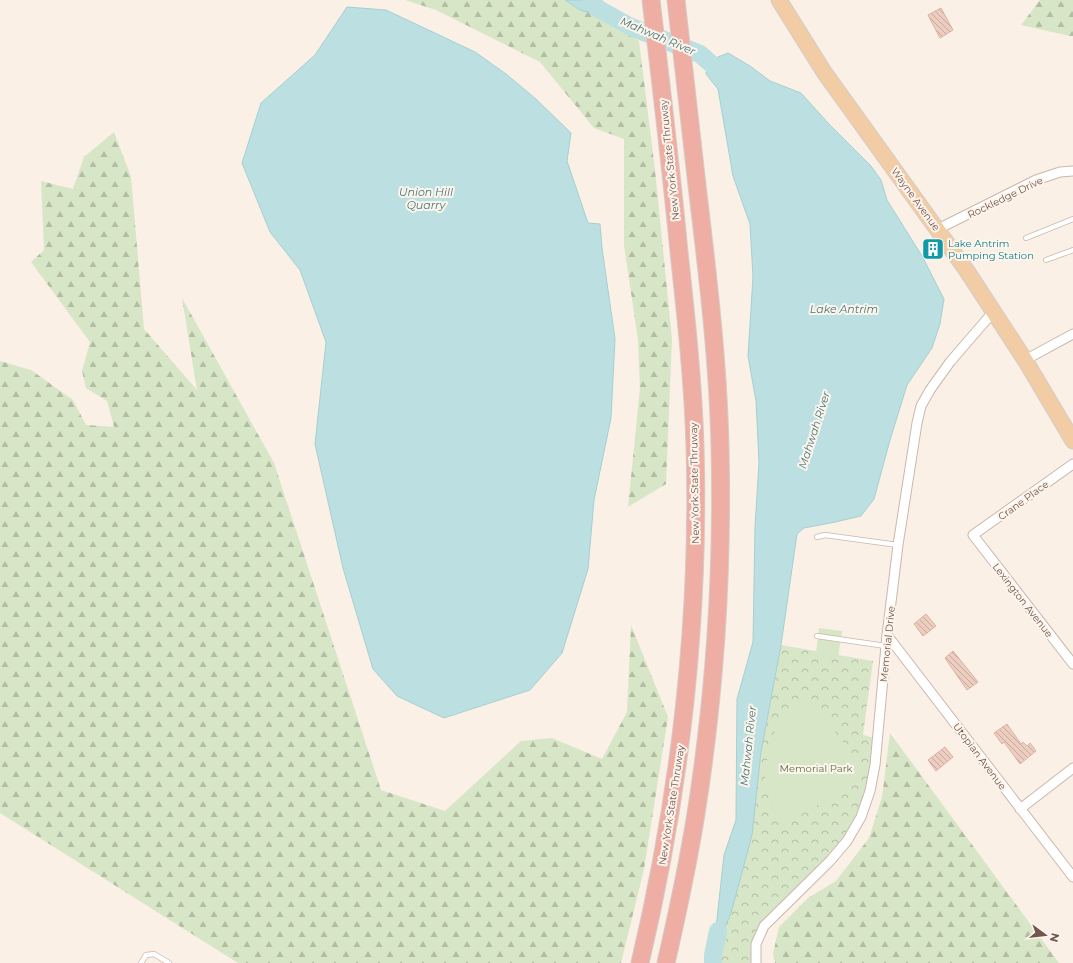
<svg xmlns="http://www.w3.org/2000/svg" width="1073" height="963" font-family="Montserrat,sans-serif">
  <defs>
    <pattern id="forest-firs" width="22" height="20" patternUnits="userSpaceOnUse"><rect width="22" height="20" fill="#d7e6c6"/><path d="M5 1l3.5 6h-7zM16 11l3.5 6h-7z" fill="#b3bda3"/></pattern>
    <pattern id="park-crowns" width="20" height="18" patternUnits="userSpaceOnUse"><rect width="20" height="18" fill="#d7e6c6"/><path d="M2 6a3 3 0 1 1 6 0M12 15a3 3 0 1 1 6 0" fill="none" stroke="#b3bda3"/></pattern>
    <pattern id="building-back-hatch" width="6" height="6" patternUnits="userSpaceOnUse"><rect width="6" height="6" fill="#edcdc0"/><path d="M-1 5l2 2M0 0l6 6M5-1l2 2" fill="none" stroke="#c4a99e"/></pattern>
  </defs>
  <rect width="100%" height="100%" fill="#faf0e6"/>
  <path fill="url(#forest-firs)" d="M 405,0 L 565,0 L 580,10 L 595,14 L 639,41 L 655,170 L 672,339 L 666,484 L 628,507 L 640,388 L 638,340 L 624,245 L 624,139 L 594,128 L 540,62 L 436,10 Z
    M 1040,0 L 1073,0 L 1073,36 L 1070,36 L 1021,25 Z
    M 114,132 L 131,177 L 144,329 L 197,390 L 182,298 L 274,463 L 381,790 L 445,811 L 521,741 L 552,738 L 602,759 L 627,712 L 631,625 L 668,717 L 644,869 L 621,963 L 238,963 L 0,813 L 0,361 L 31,370 L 73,400 L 86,425 L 114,427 L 107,401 L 86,388 L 82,371 L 90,342 L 31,262 L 44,250 L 41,181 L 73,189 L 84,157 Z
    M 890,733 L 1059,963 L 775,963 L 773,954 L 779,927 L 808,898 L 836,881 L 869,838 L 882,797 Z"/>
  <path fill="url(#park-crowns)" d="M 781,645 L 873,661 L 863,735 L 878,739 L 870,791 L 847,841 L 764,926 L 756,963 L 713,963 L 713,955 L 731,913 L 752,835 L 761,752 Z"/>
  <path fill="#d7e6c6" d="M 819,628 L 842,631 L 838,657 L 816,654 Z
    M 808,696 L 862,768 L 859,781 L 782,826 L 770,803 L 764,772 L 774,733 L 794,700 Z"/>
  <path fill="#bce0e1" stroke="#a4d0d2" d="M 565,0 L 597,0 L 597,8 L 595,14 L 580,10 Z
    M 347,7 L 386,10 L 475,52 L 506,74 L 536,99 L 571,133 L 567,161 L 588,223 L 600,224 L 602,248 L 615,339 L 611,418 L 594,500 L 588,569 L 562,653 L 530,690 L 444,718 L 397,696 L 373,669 L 343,568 L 315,444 L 326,342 L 300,270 L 270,232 L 242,163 L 261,103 L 315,55 Z
    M 728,53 L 750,66 L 770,81 L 801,93 L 828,123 L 871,166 L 881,180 L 887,200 L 922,256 L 944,299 L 940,324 L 932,348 L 907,385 L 890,440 L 874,499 L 861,516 L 835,522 L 804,528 L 797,534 L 781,645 L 761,752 L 752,835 L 731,913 L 713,955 L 724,855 L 736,820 L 737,699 L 753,642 L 755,527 L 759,462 L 756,401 L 748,356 L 753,277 L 750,224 L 733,176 L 718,89 L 706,74 L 708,61 Z"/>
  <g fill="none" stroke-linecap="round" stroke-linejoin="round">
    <path stroke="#bce0e1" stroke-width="18" d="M 592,0 L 597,8 L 631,27 L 700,54 L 726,77
      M 713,963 L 713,955 L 718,931"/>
  </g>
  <path fill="url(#building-back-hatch)" stroke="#deb2a2" d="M 941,8 L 953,30 L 940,38 L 928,15 Z
    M 926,614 L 936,626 L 923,636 L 914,624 Z
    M 953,651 L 978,682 L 967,690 L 945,658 Z
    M 1007,724 L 1021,744 L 1023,742 L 1027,746 L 1030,743 L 1036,751 L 1020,764 L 1004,742 L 1002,744 L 994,733 Z
    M 945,747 L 953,757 L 936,771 L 928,760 Z"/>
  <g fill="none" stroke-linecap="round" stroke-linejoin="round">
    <g stroke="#cbb7ad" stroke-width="6">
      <path id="service" d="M 1026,238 L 1073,219
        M 1046,260 L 1073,250
        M 817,537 L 825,535 L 898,545
        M 817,636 L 886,646
        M 141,963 L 146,955 L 154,954 L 169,963"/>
    </g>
    <g stroke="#cbb7ad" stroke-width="11">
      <path id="minor" d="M 938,229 L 1036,180 L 1060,172 L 1073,171
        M 1025,360 L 1073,334
        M 1073,464 L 973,535 L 1073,664
        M 887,635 L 1073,877
        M 1020,809 L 1073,768
        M 756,963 L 756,944 L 764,926 L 830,861 L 847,841 L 861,817 L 870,791 L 875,765 L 887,635 L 898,545 L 917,423 L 921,406 L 930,390 L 950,362 L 994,311"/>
    </g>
    <g stroke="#d4ccca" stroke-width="17">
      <path id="primary" d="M 779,0 L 824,72 L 967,271 L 1025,360 L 1073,441"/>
    </g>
    <g stroke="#d4ccca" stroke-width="19">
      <path id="motorway" d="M 640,963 C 680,794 700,620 695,446 C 693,381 686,316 679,252 C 671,168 661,84 651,0
        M 666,963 C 677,915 687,868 695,820 C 715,696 723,571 720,446 C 718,362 708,277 698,194 C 691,129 683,65 676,0"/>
    </g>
    <use href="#service" stroke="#fff" stroke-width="4.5"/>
    <use href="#minor" stroke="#fff" stroke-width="9"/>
    <use href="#primary" stroke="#f2cca5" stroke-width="15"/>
    <use href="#motorway" stroke="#eeaea3" stroke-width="17"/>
  </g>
  <defs>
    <g id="building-square" transform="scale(1.15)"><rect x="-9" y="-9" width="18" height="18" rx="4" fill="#0f9aa8" stroke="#fdf4ec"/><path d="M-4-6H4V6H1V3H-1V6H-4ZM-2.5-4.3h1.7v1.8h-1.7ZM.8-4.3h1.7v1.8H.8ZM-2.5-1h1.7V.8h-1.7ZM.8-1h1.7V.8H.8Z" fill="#fff"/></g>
  </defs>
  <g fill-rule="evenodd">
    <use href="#building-square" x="933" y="249"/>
  </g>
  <g text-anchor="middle" stroke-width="4" stroke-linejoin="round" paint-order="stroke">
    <g font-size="10" fill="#71564d" stroke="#fdf4ec">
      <text transform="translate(669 160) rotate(-96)" y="4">New York State Thruway</text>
      <text transform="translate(1005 197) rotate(-26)" y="4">Rockledge Drive</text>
      <text transform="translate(916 199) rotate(54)" y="4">Wayne Avenue</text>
      <text transform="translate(694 483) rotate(-91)" y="4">New York State Thruway</text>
      <text transform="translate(1023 500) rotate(-36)" y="4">Crane Place</text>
      <text transform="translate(1023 600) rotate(52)" y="4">Lexington Avenue</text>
      <text transform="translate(887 644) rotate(-84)" y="4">Memorial Drive</text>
      <text transform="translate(980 756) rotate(53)" y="4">Utopian Avenue</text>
      <text transform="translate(671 805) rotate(-81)" y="4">New York State Thruway</text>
    </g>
    <g font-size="10" fill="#0d838f" stroke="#fdf4ec" text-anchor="start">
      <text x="948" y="247">Lake Antrim<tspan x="948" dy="12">Pumping Station</tspan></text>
    </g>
    <g font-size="10" fill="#5a7547" stroke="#fdf4ec">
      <text x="816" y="772">Memorial Park</text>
    </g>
    <g font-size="11" font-style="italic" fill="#46787b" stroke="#fdf4ec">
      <text transform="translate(658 36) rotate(23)" y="4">Mahwah River</text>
      <text x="426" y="196">Union Hill<tspan x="426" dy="13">Quarry</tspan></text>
      <text x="844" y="313">Lake Antrim</text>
      <text transform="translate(814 430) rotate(-72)" y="4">Mahwah River</text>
      <text transform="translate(748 746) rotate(-84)" y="4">Mahwah River</text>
    </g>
  </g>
  <g transform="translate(1045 935) rotate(105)" stroke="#fdf4ec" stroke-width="3" paint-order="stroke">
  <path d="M0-3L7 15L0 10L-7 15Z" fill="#71564d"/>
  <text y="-6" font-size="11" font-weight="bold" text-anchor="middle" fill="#71564d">N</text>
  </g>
</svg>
